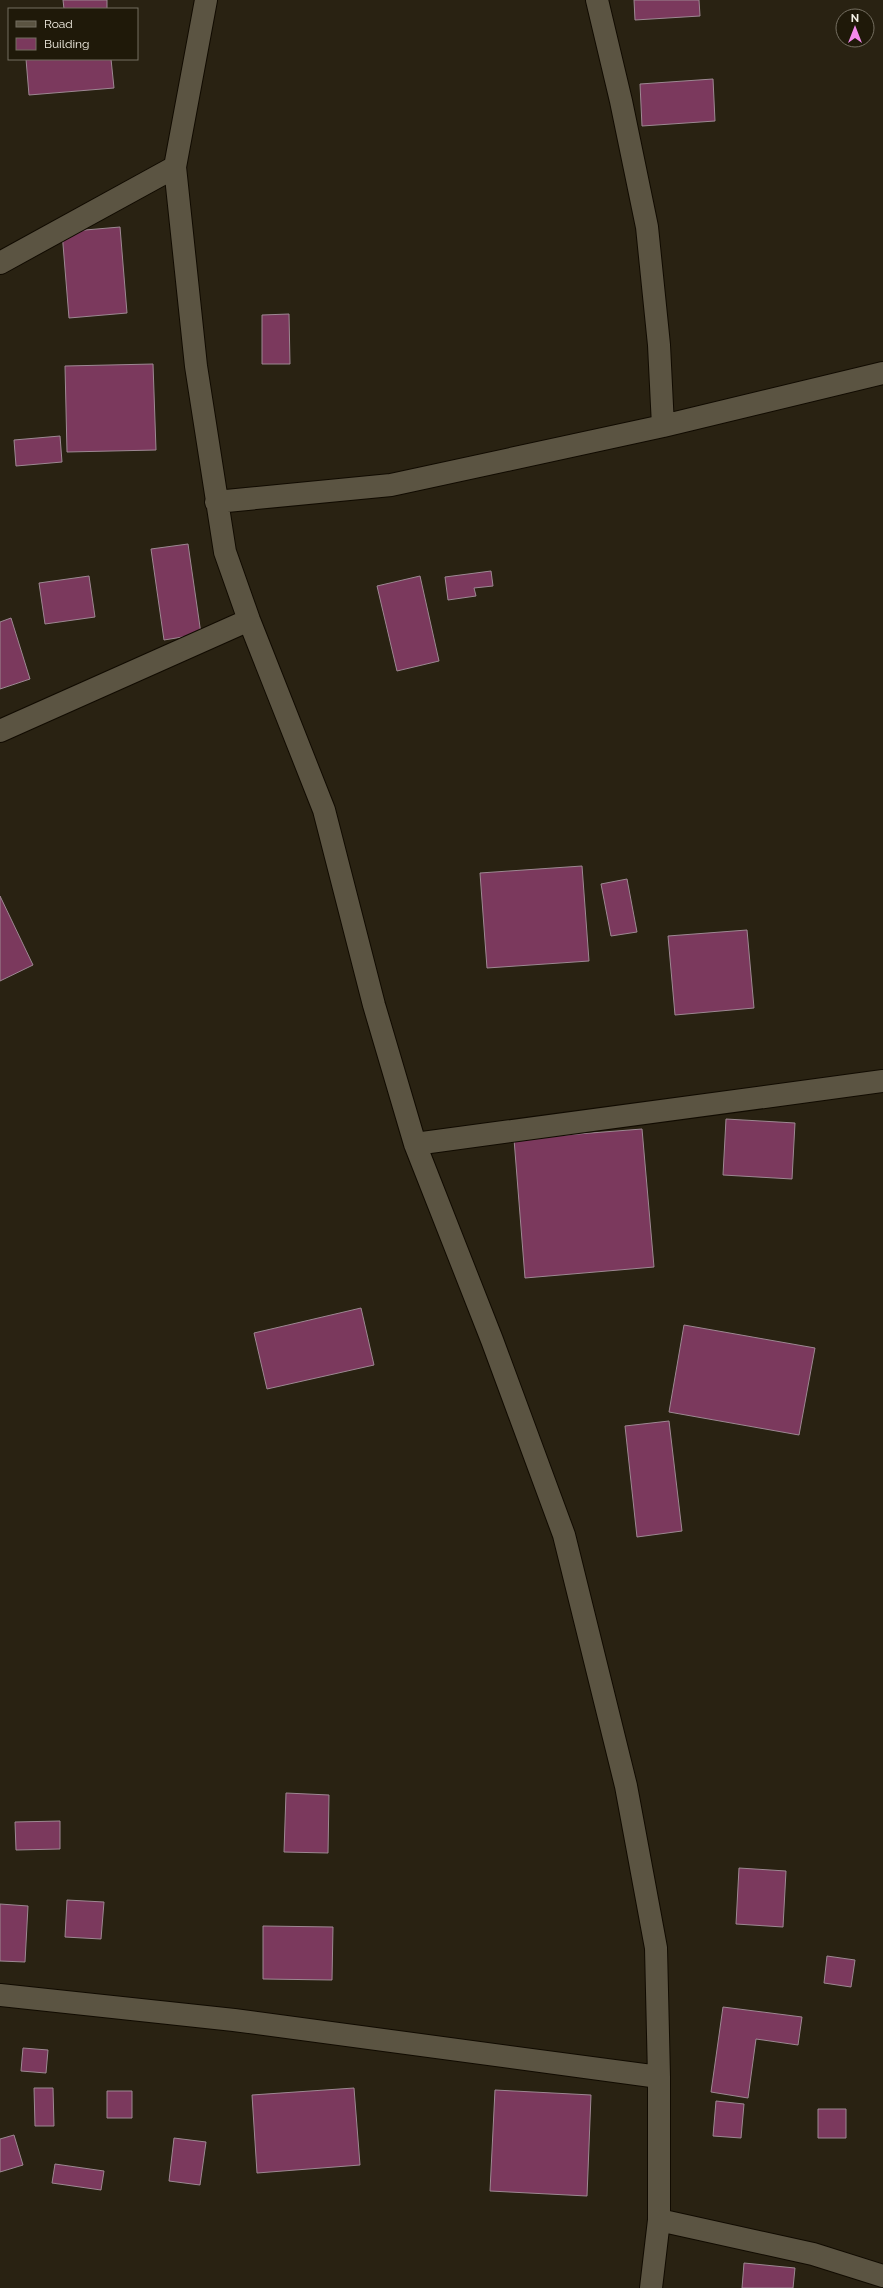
<svg xmlns="http://www.w3.org/2000/svg" width="883" height="2288" font-family="Raleway,sans-serif">
  <rect width="100%" height="100%" fill="#292212"/>
  <path fill="#7b395d" stroke="#9d8892" d="M 63,0 L 107,0 L 107,9 L 64,9 Z
    M 634,0 L 699,0 L 700,16 L 635,20 Z
    M 26,59 L 111,59 L 114,88 L 29,95 Z
    M 713,79 L 715,121 L 642,126 L 640,84 Z
    M 120,227 L 127,313 L 69,318 L 62,232 Z
    M 289,314 L 290,364 L 262,364 L 262,315 Z
    M 153,364 L 156,450 L 67,452 L 65,366 Z
    M 60,436 L 62,462 L 16,466 L 14,440 Z
    M 188,544 L 201,634 L 164,640 L 151,549 Z
    M 491,571 L 493,586 L 474,588 L 476,596 L 448,600 L 445,577 Z
    M 89,576 L 95,617 L 45,624 L 39,583 Z
    M 420,576 L 439,661 L 397,671 L 377,586 Z
    M 11,618 L 30,679 L 0,689 L 0,622 Z
    M 582,866 L 589,961 L 487,968 L 480,873 Z
    M 627,879 L 637,932 L 611,936 L 601,884 Z
    M 0,896 L 33,965 L 0,981 Z
    M 747,930 L 754,1008 L 675,1015 L 668,936 Z
    M 726,1119 L 795,1123 L 792,1179 L 723,1175 Z
    M 642,1129 L 654,1267 L 525,1278 L 514,1139 Z
    M 361,1308 L 374,1365 L 267,1389 L 254,1333 Z
    M 684,1325 L 815,1348 L 799,1435 L 669,1412 Z
    M 669,1421 L 682,1531 L 637,1537 L 625,1426 Z
    M 286,1793 L 329,1795 L 328,1853 L 284,1852 Z
    M 60,1821 L 60,1849 L 16,1850 L 15,1822 Z
    M 739,1868 L 786,1871 L 783,1927 L 736,1924 Z
    M 67,1900 L 104,1902 L 101,1939 L 65,1937 Z
    M 0,1904 L 28,1906 L 25,1962 L 0,1961 Z
    M 263,1926 L 333,1927 L 332,1980 L 263,1979 Z
    M 827,1956 L 855,1960 L 851,1987 L 824,1983 Z
    M 723,2007 L 802,2017 L 798,2045 L 756,2039 L 748,2098 L 711,2092 Z
    M 23,2048 L 48,2050 L 46,2073 L 21,2071 Z
    M 34,2088 L 53,2088 L 54,2126 L 35,2126 Z
    M 354,2088 L 360,2165 L 257,2173 L 252,2095 Z
    M 495,2090 L 591,2095 L 587,2196 L 490,2191 Z
    M 107,2091 L 132,2091 L 132,2118 L 107,2118 Z
    M 716,2101 L 744,2104 L 741,2138 L 713,2136 Z
    M 818,2109 L 846,2109 L 846,2138 L 818,2138 Z
    M 14,2135 L 23,2165 L 0,2172 L 0,2139 Z
    M 174,2138 L 206,2142 L 200,2185 L 169,2181 Z
    M 55,2164 L 104,2171 L 101,2190 L 52,2183 Z
    M 744,2263 L 795,2268 L 793,2288 L 742,2288 Z"/>
  <g fill="none" stroke-linecap="round" stroke-linejoin="round">
    <g stroke="#110b01" stroke-width="24">
      <path id="minor" d="M 206,0 L 175,167 L 196,366 L 225,552 L 249,620 L 324,810 L 374,1005 L 415,1144 L 492,1340 L 564,1535 L 626,1786 L 656,1948 L 659,2077 L 659,2220 L 651,2288
        M 597,0 L 621,101 L 647,227 L 659,345 L 663,426
        M 0,263 L 175,167
        M 216,502 L 391,485 L 663,426 L 883,373
        M 0,731 L 249,620
        M 415,1144 L 883,1081
        M 0,1995 L 234,2020 L 659,2077
        M 659,2220 L 813,2254 L 883,2276"/>
    </g>
    <use href="#minor" stroke="#5b5442" stroke-width="22"/>
  </g>
  <rect x="8" y="8" width="130" height="52" fill="#1f1909" stroke="#756f61"/>
  <rect x="16" y="21" width="20" height="6" fill="#5b5442" stroke="#756f61"/>
  <text x="44" y="28" font-size="12" fill="#f5f1e6">Road</text>
  <rect x="16" y="38" width="20" height="12" fill="#7b395d" stroke="#756f61"/>
  <text x="44" y="48" font-size="12" fill="#f5f1e6">Building</text>
  <g transform="translate(855 28)"><circle r="19" fill="#1f1909" stroke="#756f61"/>
  <path d="M0-3L7 15L0 10L-7 15Z" fill="#f589ee"/>
  <text y="-6" font-size="11" font-weight="bold" text-anchor="middle" fill="#f5f1e6">N</text>
  </g>
</svg>
